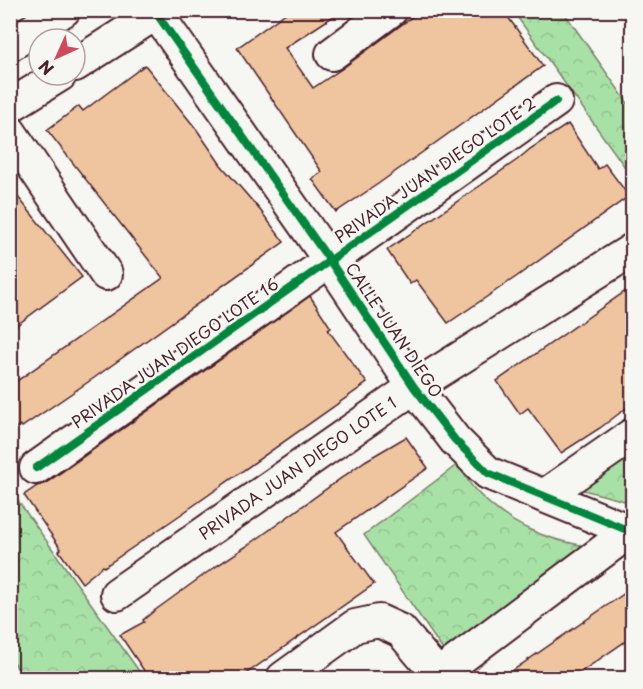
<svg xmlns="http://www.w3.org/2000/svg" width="643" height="689" font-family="'Playpen Sans',sans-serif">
  <defs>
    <pattern id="forest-crowns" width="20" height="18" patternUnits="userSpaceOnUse" patternTransform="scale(1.5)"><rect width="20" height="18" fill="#a8e1a6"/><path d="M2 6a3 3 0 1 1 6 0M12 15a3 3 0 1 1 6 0" fill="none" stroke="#92c18f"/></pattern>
  </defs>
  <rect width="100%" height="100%" fill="#f6f6f2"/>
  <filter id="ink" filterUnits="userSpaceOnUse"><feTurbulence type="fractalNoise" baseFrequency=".0167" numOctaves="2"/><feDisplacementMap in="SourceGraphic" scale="12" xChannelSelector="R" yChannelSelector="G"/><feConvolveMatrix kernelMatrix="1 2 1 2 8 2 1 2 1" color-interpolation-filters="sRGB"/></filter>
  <g filter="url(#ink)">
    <path fill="url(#forest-crowns)" stroke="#798068" stroke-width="1.5" d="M 513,11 L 563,11 L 632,109 L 632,177 Z
      M 632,450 L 632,503 L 576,488 Z
      M 458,464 C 463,473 469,483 476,491 C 510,526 545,540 592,547 L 445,653 L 364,535 Z
      M 11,491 L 144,678 L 24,678 L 11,659 Z"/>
    <path fill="#efc59f" stroke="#4a1f2b" stroke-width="1.5" d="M 290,10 L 343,10 L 285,48 L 313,88 L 343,68 L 412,17 L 409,10 L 503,10 L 543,66 L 378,184 L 336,212 L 312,179 L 322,172 L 237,48 Z
      M 145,65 L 197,130 L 221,165 L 260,210 L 284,242 L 94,378 L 22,427 L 20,425 L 10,432 L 10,386 L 163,278 L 47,130 L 79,106 L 83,111 Z
      M 568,124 L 598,169 L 605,164 L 629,196 L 516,277 L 448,323 L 416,280 L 410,284 L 387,250 L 517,160 L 530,149 Z
      M 10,187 L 82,277 L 10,330 Z
      M 633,286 L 633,403 L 600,428 L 561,453 L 528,408 L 520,414 L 497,381 Z
      M 310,296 L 331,328 L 328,330 L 367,383 L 183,513 L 104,567 L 103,566 L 82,583 L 59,551 L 61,549 L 24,495 L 37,486 L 46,483 Z
      M 406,437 L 428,468 L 336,532 L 374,584 L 240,678 L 149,678 L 120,635 L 144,622 L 143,620 L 154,611 L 212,569 L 250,544 L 365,461 Z
      M 625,593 L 633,604 L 633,636 L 572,678 L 502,678 Z"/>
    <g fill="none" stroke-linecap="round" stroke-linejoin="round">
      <g stroke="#4a1f2b" stroke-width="36">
        <g id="minor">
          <path d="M 154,10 L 330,261 L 414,387 L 455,440 L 488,473 L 632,532"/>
          <path d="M 10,45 L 64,10"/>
          <path d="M 332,54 L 391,10"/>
          <path d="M 75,65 L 161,10"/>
          <path d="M 10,106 L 60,75"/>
          <path d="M 10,132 L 106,274"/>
          <path d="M 36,468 L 556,101"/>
          <path d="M 544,496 L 632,435"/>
          <path id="s1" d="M 117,594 L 414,387 L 632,250"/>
          <path d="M 283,678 L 355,626 L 379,621 L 401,631 L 438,675"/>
          <path d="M 434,678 L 630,531"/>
        </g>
      </g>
      <use href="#minor" stroke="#f6f6f2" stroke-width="32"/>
      <g stroke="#f6f6f2" stroke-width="11">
        <path id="cycleway" d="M 154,10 L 330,261 L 414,387 L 455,440 L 488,473 L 632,532
          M 36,468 L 556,101"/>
      </g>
      <use href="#cycleway" stroke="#00873e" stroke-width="8"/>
    </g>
  </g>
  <g text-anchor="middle" stroke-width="5" stroke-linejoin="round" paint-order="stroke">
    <g font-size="16" fill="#4a1f2b" stroke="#f6f6f2">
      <text transform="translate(435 170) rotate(-35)" y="6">PRIVADA JUAN DIEGO LOTE 2</text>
      <text transform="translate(394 330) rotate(56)" y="6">CALLE JUAN DIEGO</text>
      <text transform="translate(175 353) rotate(-35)" y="6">PRIVADA JUAN DIEGO LOTE 16</text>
      <text dy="6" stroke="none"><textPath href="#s1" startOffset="220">PRIVADA JUAN DIEGO LOTE 1</textPath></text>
    </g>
  </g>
  <rect width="643" height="689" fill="none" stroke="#f6f6f2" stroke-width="36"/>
  <rect x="18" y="18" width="607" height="653" fill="none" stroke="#4a1f2b" stroke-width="2" filter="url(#ink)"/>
  <g transform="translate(57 57) rotate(225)"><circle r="28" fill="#f6f6f2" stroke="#b1a0a2" stroke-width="1.5"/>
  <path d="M0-4.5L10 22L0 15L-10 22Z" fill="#d1495b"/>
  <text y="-9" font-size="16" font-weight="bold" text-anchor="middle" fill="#4a1f2b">N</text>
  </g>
</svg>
